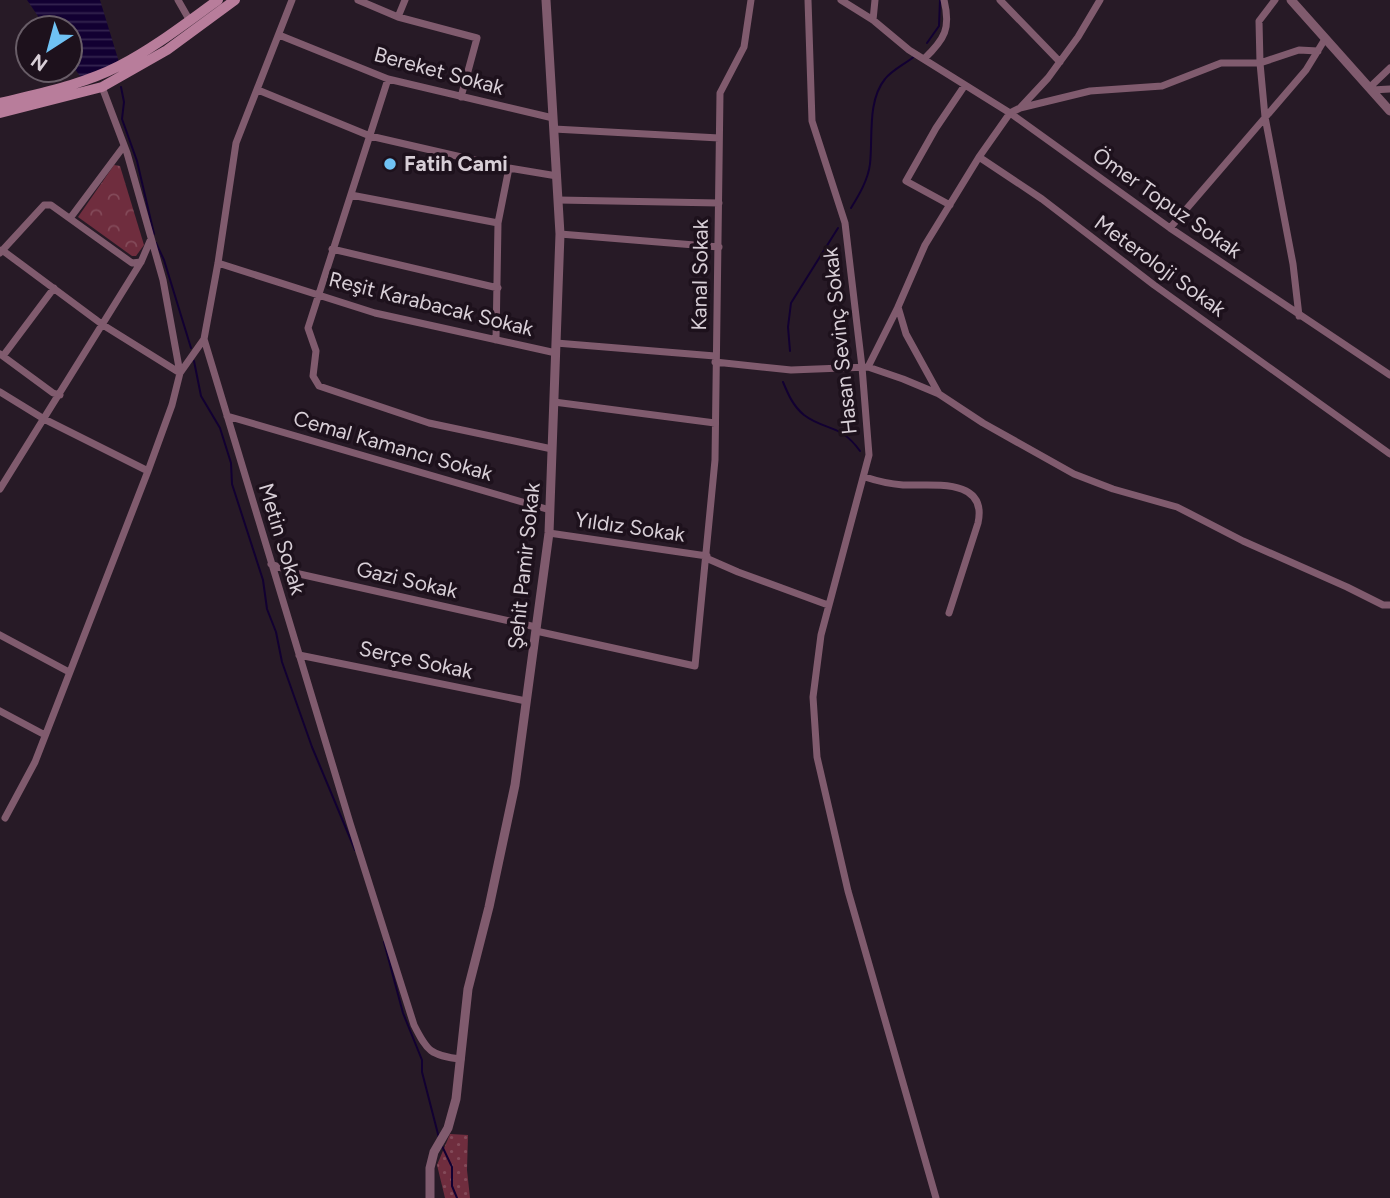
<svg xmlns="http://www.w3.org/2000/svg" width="1390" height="1198" font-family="Figtree,sans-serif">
  <defs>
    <pattern id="grass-dots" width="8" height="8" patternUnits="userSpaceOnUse" patternTransform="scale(1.75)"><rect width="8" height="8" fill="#6f2d3e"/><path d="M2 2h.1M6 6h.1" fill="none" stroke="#834a59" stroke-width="1.8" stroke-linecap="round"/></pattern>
    <pattern id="park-crowns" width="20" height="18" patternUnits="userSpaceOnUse" patternTransform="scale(1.75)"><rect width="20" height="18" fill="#6f2d3e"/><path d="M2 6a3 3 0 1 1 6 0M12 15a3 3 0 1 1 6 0" fill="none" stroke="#834a59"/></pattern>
    <pattern id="water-rules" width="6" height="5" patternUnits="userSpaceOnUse" patternTransform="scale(1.75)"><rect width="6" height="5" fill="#120032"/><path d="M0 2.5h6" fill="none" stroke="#34244f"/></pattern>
  </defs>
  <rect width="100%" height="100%" fill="#271a26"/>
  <path fill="url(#grass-dots)" d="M 450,1134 L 468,1135 L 467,1170 L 470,1198 L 445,1198 L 437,1165 Z"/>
  <path fill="url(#park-crowns)" d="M 114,165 L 120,166 L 144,245 L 136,256 L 132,256 L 78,217 Z"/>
  <path fill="url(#water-rules)" d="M 27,0 L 100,0 L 119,62 L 82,79 L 70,62 L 70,28 L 46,28 Z"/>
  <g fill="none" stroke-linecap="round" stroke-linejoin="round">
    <path stroke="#120032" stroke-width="2" d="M 927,43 L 939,26 L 940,0
      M 121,87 L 124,102 L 122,119 L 137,161 L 154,234
      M 851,208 C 859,195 868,180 870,164 C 873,138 867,101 885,79 C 892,70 905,64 915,56
      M 156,243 L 164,260 L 191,348
      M 790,351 L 788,327 L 791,303 L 838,228
      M 194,361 L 201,396 L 220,428 L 231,463 L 232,484 L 263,580 L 267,609 L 276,632 L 282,662 L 312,747 L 355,850
      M 783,382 C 788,394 793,406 804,415 C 825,431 840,423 860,451
      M 384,942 L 403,1013 L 422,1060 L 422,1072 L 439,1138
      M 442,1146 L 452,1167 L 452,1186 L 457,1198"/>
    <path stroke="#805b6e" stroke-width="7" d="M 178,0 L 190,21
      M 292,0 L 236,143 L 218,263 L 204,339 L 350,823 L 414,1025 C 427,1051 431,1056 461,1059
      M 358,0 L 398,17 L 477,38 L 461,97
      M 808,0 L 812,121 L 845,223 L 862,367 L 869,455 L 821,635 L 813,697 L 817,757 L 848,891 L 936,1198
      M 841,0 L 873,20 L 909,50 L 1010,113 L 1170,228 L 1390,375
      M 1000,0 L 1060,62
      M 1275,0 L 1259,21 L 1260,63 L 1265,117 L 1293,264 L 1299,316
      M 398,17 L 405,0
      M 873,20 L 875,0
      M 279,35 L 388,79 L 553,118
      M 924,59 C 945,39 951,28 944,0
      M 388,79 L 308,328 L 316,351 L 313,376 L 319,386 L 429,423 L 552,449
      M 1369,88 L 1390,68
      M 258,90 L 370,136 L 509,168 L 557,176
      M 1372,90 L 1390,89
      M 1020,108 L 1090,91 L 1162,86 L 1221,63 L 1260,63 L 1299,50 L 1318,51
      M 554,129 L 719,138
      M 979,157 L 1042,199 L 1154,285 L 1390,454
      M 351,195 L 498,223
      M 558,200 L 719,203
      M 950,205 L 906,181 L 936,128 L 965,85
      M 71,217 L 124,146
      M 1170,228 L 1306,70 L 1325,39
      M 560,234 L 719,247
      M 332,249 L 498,288
      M 2,250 L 103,325 L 180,373 L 204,339
      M 0,253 L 44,205 L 51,205 L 132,263 L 141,262
      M 218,263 L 375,313 L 556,353
      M 898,307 L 906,334 L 939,394
      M 496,340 L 498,223 L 509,168
      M 556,343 L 715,356
      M 0,354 L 53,393 L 60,395
      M 3,356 L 54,288
      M 715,362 L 791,370 L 868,367 L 903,379 L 939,394 L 983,423 L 1074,474 L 1113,489 L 1177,507 L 1243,541 L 1347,587 L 1383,605 L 1390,605
      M 868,367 L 898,307 L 925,245 L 979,157 L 1010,113 L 1020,108 L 1048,78 L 1078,37 L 1100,0
      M 0,392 L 44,419 L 148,471
      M 554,402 L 715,423
      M 227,416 L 550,510
      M 865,477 C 877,481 891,484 903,485 C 932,486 988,477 978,523 L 949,613
      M 0,489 L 141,262 L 150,241
      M 549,533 L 707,556
      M 706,558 L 738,572 L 828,605
      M 271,564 L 295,573 L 536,627
      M 536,631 L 695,666 L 715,460 L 720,93 L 744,47 L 751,0
      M 0,635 L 69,672
      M 299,655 L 526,701
      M 0,711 L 45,735
      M 5,818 L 35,762 L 148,471 L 172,405 L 180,373 L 163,280 L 127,153 L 102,87"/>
    <path stroke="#805b6e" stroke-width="9" d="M 1291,0 L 1390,111
      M 430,1198 L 430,1168 L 434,1152 L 448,1128 L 456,1099 L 468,989 L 489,907 L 515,785 L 549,533 L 560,234 L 546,0"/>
    <path stroke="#b87d9b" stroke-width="10" d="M 0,103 C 40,93 82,85 119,66 C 154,48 186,23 218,0
      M 0,113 L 102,87 L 167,50 L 235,0"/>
  </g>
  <circle fill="#6fc2f4" stroke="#1d111c" stroke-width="2.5" cx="390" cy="164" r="7"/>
  <g text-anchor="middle" stroke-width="7" stroke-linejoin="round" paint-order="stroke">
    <g font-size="21" fill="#d8cfd7" stroke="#1d111c">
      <text transform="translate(439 71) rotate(15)" y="7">Bereket Sokak</text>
      <text transform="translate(1167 203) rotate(35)" y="7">Ömer Topuz Sokak</text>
      <text transform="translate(1160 266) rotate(36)" y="7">Meteroloji Sokak</text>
      <text transform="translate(700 275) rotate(-89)" y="7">Kanal Sokak</text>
      <text transform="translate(431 304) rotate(14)" y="7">Reşit Karabacak Sokak</text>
      <text transform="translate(840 341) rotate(-96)" y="7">Hasan Sevinç Sokak</text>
      <text transform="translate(393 446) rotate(16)" y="7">Cemal Kamancı Sokak</text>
      <text transform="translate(630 527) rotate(8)" y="7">Yıldız Sokak</text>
      <text transform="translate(282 539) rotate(73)" y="7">Metin Sokak</text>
      <text transform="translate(524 566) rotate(-84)" y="7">Şehit Pamir Sokak</text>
      <text transform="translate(407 580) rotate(13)" y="7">Gazi Sokak</text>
      <text transform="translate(416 660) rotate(12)" y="7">Serçe Sokak</text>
    </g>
    <g font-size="21" font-weight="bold" fill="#d8cfd7" stroke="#1d111c" text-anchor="start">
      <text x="404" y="171">Fatih Cami</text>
    </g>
  </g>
  <g transform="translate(49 49) rotate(216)"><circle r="33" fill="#1d111c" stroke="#685d67" stroke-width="2"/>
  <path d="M0-5L12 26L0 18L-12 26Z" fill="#6fc2f4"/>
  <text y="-10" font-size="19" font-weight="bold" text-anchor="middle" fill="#d8cfd7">N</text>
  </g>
</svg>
